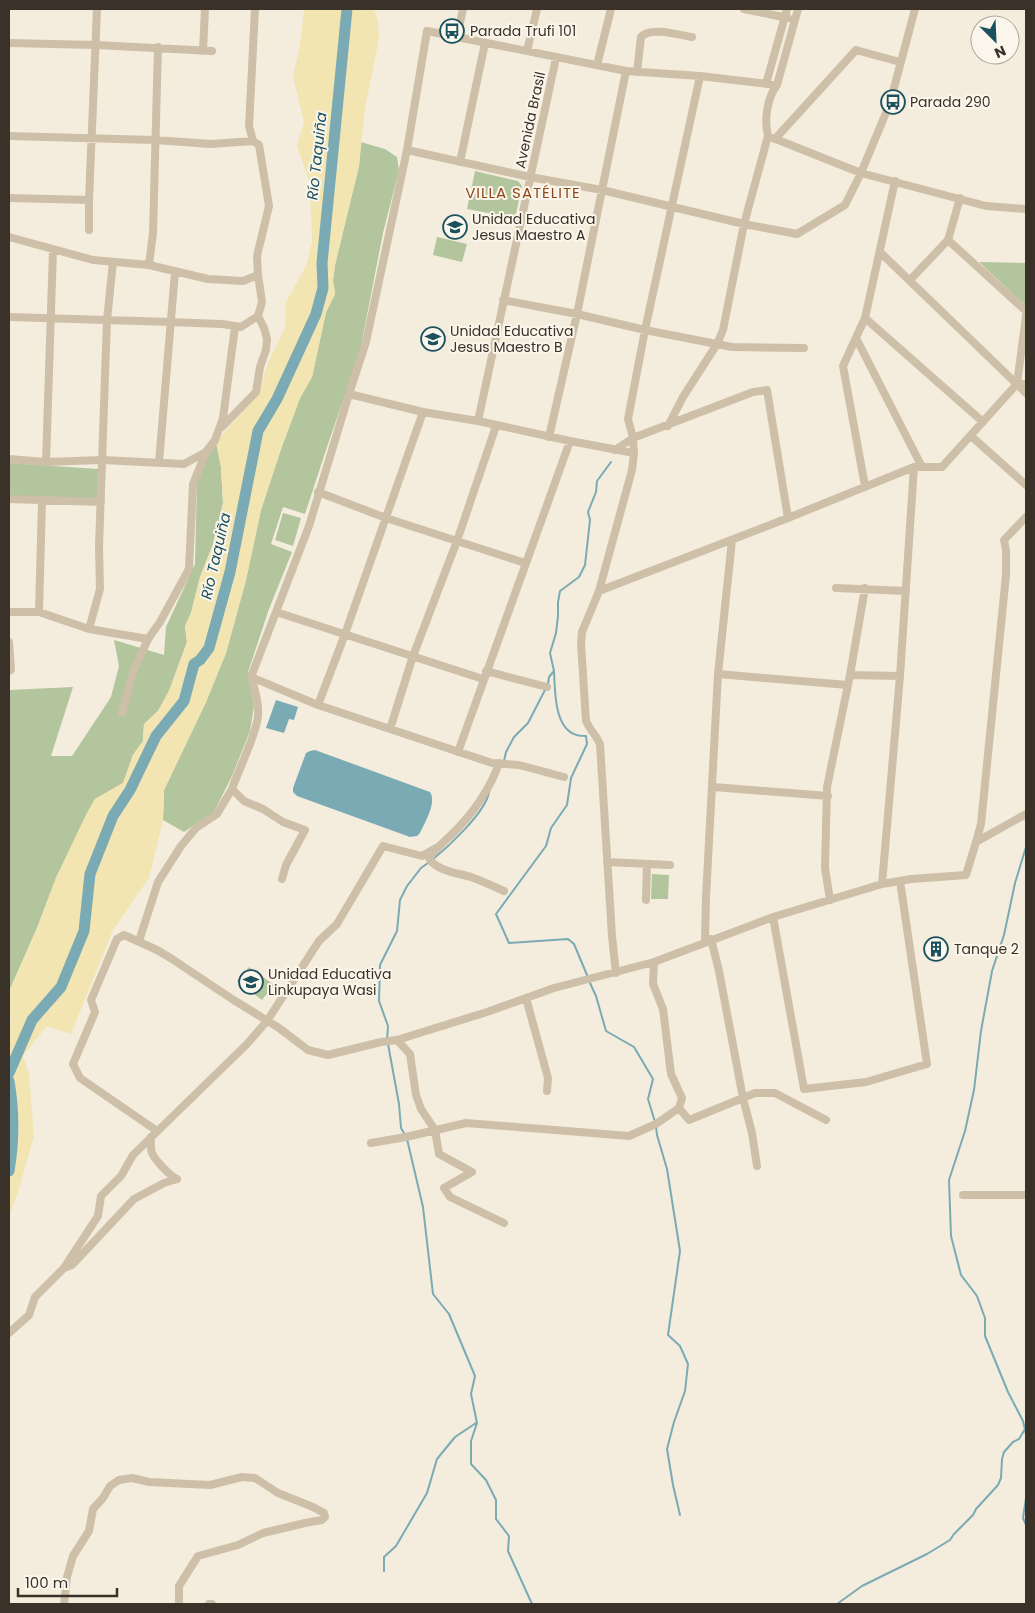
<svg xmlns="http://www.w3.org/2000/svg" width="1035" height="1613" font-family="Poppins,sans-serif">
  <rect width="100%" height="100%" fill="#f4edde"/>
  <path fill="#b2c59c" d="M 361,142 L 385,149 L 397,157 L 399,170 L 383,233 L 360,351 L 327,447 L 305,514 L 283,507 L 271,544 L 292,552 L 269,609 L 248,672 L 254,706 L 250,731 L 232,776 L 214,812 L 184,832 L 163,820 L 164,790 L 206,702 L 226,653 L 246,580 L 261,510 L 281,449 L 300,398 L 312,377 L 326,312 L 335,294 L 333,280 L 335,265 L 359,166 Z
    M 475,171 L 518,181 L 522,186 L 515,218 L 467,209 Z
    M 437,237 L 467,244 L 462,262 L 433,255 Z
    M 979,262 L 1026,263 L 1026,304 L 1024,304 Z
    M 216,442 L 221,467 L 223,503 L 213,544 L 200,577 L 191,613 L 185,626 L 187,642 L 169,691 L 158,711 L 144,724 L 143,741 L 133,755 L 123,783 L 95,799 L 87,813 L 56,878 L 37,928 L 10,989 L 9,999 L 9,690 L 73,687 L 51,756 L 72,756 L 111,697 L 119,666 L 114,640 L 164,655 L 166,627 L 195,564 L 197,482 L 209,451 Z
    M 9,463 L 98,469 L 97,500 L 9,496 Z
    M 283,513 L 301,518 L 293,546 L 275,540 Z
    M 652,874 L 669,875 L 668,899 L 651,899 Z
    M 249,967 L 274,985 L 262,1000 L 237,981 Z"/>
  <path fill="#f2e5b2" d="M 304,9 L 374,9 L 378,21 L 379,39 L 365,108 L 359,166 L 335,265 L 333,280 L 335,294 L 326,312 L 312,377 L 300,398 L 281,449 L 261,510 L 246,580 L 226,653 L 206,702 L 164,790 L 163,820 L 149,878 L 113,930 L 71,1034 L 47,1026 L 23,1056 L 29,1074 L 34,1137 L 18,1191 L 9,1217 L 9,1034 L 11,1020 L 9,1007 L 10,990 L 37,928 L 56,878 L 87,813 L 95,799 L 123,783 L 133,755 L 143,741 L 144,724 L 158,711 L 169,691 L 187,642 L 185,626 L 191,613 L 200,577 L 213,544 L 223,503 L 221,467 L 216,442 L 259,393 L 267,365 L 285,328 L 286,302 L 306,266 L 312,242 L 310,184 L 297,146 L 304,122 L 293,76 L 300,46 Z"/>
  <path fill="#7aaab4" d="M 276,700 L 298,707 L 294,720 L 289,719 L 284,733 L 266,728 Z
    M 315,750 L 430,792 C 437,803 425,822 420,833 L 417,836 L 410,837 L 297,796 L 293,792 L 293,788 L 306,753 L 310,751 Z"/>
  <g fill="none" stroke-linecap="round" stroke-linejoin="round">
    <path stroke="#7aaab4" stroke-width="2" d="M 554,671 C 555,689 554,726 574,734 C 577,736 582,736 586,736 L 587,744 L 571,778 L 567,805 L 551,828 L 546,846 L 496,914 L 509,943 L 568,939 L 574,944 L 587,975
      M 548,684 L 549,677 L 554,671 L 550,653 L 556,633 L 558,616 L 558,602 L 560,591 L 579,577 L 585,565 L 590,520 L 588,512 L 596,492 L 597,481 L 611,462
      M 504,761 L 506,752 L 514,737 L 528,723 L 546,688
      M 1026,847 L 1015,883 L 1004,935 L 992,971 L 981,1031 L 974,1090 L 965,1131 L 949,1180 L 951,1236 L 961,1275 L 977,1296 L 985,1318 L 985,1336 L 1008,1392 L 1023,1421 L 1026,1434
      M 432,860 C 448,847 486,812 489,792
      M 590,983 L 596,996 L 606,1031 L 634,1047 L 653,1079 L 648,1099 L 655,1122
      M 387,1040 L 388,1026 L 379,1001 L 380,965 L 397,931 L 400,900 L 407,886 L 421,868 L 428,863
      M 388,1044 L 399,1104 L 401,1128 L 405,1135
      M 656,1127 L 657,1135 L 667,1169 L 680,1251 L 668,1335 L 680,1346 L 688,1364 L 685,1391 L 674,1422 L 667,1449 L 673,1485 L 680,1515
      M 407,1139 L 423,1207 L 433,1294 L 449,1314 L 475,1376 L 471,1394 L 477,1423 L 471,1441 L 471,1464 L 486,1480 L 496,1500 L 496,1519 L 509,1536 L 508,1551 L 532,1604
      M 1026,1498 L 1023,1518 L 1026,1525
      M 384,1571 L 384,1557 L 396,1546 L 427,1493 L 437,1459 L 455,1437 L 476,1423
      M 837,1604 L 862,1586 L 927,1554 L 950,1540 L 954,1534 L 973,1515 L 976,1509 L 998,1485 L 1001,1478 L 1002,1459 L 1004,1452 L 1013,1442 L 1019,1439 L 1025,1429"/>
    <path stroke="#7aaab4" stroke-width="11" d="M 9,1073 L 32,1020 L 61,987 L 84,931 L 90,874 L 113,816 L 130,790 L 156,736 L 184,701 L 194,664 L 200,660 L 209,648 L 230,572 L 258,431 L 277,399 L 316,314 L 323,288 L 322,263 L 347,9
      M 9,1081 C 14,1110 14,1142 9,1171"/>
    <path stroke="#cebfa8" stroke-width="8" d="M 744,9 L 788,18
      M 457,37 L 463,9
      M 9,43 L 96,45 L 212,51
      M 203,51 L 205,9
      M 527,51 L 537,9
      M 597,65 L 611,9
      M 637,72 L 641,37 C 650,26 679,35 692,37
      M 766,84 L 787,9
      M 9,136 L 155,140 L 211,144 L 253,141 L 259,145 L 269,206 L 257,256 L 258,275 L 262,302 L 258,316 L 241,327 L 222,324 L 170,322 L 9,317
      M 768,136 L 861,173 L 986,206 L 1026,209
      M 775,139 L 856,50 L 900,62
      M 253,141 L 249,126 L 255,9
      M 407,150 L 530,177 L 602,190 L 744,224 L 797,234 L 845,205 L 861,173 L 890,103 L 915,9
      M 460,162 L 485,43
      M 9,198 L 89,200
      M 89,230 L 89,200 L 97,9
      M 9,237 L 93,260 L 149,265 L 208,279 L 243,281 L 258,275
      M 948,240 L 1026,311
      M 880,252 L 1026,393
      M 149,265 L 153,233 L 158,47
      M 910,280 L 948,240 L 960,198
      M 503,300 L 577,314 L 645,330 L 732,347 L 804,348
      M 865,318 L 983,422
      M 856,338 L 922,467
      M 1017,384 L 1026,316
      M 349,394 L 423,412 L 478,421 L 570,441 L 634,453
      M 478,421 L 556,58
      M 668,426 L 683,397 L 717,344 L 723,330 L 744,224 L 768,136 C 764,120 767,98 777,85 L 798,9
      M 222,427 L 256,392 L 260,367 L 266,350 L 267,339 L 264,328 L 258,316
      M 971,436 L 1026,485
      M 549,437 L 577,314 L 626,71
      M 615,450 L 633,438 L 753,392 L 767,390 L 788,518
      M 9,459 L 46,462 L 102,460 L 184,464 L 206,452
      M 46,462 L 53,250
      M 159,462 L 175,272
      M 865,486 L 843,366 L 865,318 L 895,181
      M 318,492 L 386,518 L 525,563
      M 9,499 L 101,502
      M 1026,517 L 1004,540 L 1006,550 L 1006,575 L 981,824 L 976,842 L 1026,814
      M 836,588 L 906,591
      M 599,591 L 788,518 L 914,467 L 942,467 L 1017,384 L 1026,384
      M 9,612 L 39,612 L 89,629 L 148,639
      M 39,612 L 42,501
      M 276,612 L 483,679
      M 89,629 L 100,589 L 99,547 L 107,320 L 113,262
      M 9,642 L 11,670 L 9,671
      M 486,671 L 547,687
      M 718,674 L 848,685
      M 850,675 L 900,676
      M 251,677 L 318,705 L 492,763 L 519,765 L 564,777
      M 318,705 L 345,634 L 423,412
      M 122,713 L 134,670 L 148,639 L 160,622 L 189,569 L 193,484 L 206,452 L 215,440 L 223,418 L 235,327
      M 390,729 L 413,656 L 457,541 L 496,426
      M 458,752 L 570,441
      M 499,763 C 491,787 474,812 456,830 C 447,840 436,847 429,858 C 436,871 458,873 471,877 C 482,881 493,886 504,891
      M 713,787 L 828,796
      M 607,862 L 670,865
      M 282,879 L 286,865 L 305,830 L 283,822 L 263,809 L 244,801 L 232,789 C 239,768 256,736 258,716 C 259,704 255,689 251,677 L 309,526 L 349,394 L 366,342 L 407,150 L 427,31 L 626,71 L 700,76 L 777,85
      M 882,884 L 900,676 L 914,467
      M 646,900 L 647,864
      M 830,900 L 825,868 L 827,787 L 850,675 L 865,588
      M 773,917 L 804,1089 L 866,1082 L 927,1064 L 900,881
      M 711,939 L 719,971 L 743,1098 L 752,1133 L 757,1166
      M 139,941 L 158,882 L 181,846 L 196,828 L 217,814 L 232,789
      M 705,942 L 706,897 L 718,674 L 732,540
      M 654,962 L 653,984 L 663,1009 L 671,1074 L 682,1098 L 679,1108
      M 616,973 L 612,936 L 600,744 C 596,735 590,730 586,721 L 581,643 L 582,632 L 599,591 L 632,470 L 634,453 L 633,438 L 628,419 L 645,330 L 700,76
      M 526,998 L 548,1078 L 547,1091
      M 397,1040 L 410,1054 L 416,1095 L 421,1109 L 435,1130 L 439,1154 L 472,1172 L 444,1188 L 450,1197 L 504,1223
      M 157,1131 L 80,1078 L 73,1064 L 95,1012 L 91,1000 L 117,939 L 124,935 L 157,950 L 172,959 L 232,999 L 279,1028 L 308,1050 L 328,1055 L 381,1042 L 397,1040 L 487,1012 L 554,988 L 654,962 L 773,917 L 882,884 L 911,879 L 966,875 L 976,842
      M 151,1137 C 151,1141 150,1148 152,1153 C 155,1160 170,1176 177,1179
      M 371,1143 L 406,1137 L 466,1123 L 629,1136 L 656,1124 L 679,1108 L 689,1120 L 755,1093 L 775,1093 L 826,1120
      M 963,1195 L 1026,1195
      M 64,1268 L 72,1265 L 134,1199 L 164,1183 L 177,1179
      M 9,1333 L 29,1315 L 35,1297 L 64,1268 L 98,1216 L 101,1196 L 121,1176 L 133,1155 L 247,1044 L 267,1021 L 319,941 L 337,924 L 383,846 L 422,856 L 436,848
      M 64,1604 L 67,1577 L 73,1556 L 89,1531 L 93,1509 L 103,1498 L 110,1486 L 119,1480 L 132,1478 L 149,1482 L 210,1485 L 242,1477 L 255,1478 L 278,1493 L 313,1507 L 324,1513 L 325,1517 L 322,1520 L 305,1523 L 263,1533 L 238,1545 L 198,1556 L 179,1586 L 179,1604
      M 209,1604 L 212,1604"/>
  </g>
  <defs>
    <g id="bus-ring" transform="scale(1.25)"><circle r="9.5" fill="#fbf6eb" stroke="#1b515f" stroke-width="1.5"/><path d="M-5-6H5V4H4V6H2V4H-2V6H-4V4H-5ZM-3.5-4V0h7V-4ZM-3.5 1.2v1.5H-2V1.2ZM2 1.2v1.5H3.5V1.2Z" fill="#1b515f"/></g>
    <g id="school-ring" transform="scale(1.25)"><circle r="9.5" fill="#fbf6eb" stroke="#1b515f" stroke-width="1.5"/><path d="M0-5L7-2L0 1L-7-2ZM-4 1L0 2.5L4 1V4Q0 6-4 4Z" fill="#1b515f"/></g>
    <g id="building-ring" transform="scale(1.25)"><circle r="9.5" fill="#fbf6eb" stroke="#1b515f" stroke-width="1.5"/><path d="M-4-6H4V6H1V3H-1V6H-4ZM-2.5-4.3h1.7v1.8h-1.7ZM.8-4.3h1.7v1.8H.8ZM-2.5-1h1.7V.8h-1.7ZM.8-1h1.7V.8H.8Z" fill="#1b515f"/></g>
  </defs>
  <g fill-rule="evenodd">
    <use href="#bus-ring" x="452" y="31"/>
    <use href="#bus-ring" x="893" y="102"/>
    <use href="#school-ring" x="455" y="227"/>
    <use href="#school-ring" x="433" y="339"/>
    <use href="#building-ring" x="936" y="949"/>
    <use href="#school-ring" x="251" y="982"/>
  </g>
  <g text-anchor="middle" stroke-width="4" stroke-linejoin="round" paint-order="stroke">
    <g font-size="14" fill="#3a3129" stroke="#fbf6eb" text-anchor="start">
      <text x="470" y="36">Parada Trufi 101</text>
      <text x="910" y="107">Parada 290</text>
      <text x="472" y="224">Unidad Educativa<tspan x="472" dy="16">Jesus Maestro A</tspan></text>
      <text x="450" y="336">Unidad Educativa<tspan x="450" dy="16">Jesus Maestro B</tspan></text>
      <text x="954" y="954">Tanque 2</text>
      <text x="268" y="979">Unidad Educativa<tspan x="268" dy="16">Linkupaya Wasi</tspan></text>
    </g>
    <g font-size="14" fill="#3a3129" stroke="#fbf6eb">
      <text transform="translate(530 120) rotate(-78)" y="5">Avenida Brasil</text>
    </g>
    <g font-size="15" font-style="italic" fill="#1b515f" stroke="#fbf6eb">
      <text transform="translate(317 156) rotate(-84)" y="5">Río Taquiña</text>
      <text transform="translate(216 556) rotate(-77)" y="5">Río Taquiña</text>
    </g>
    <g font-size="15" letter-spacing="1" fill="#90471b" stroke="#fbf6eb">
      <text x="523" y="198">VILLA SATÉLITE</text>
    </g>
  </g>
  <rect width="1035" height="1613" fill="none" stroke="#3a3129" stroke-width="20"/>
  <g transform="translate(995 40) rotate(156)"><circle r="24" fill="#fbf6eb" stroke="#aea79d"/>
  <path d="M0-4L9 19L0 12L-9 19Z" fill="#1b515f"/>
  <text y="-8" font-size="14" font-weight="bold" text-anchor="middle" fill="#3a3129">N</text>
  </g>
  <path d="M18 1588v8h99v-8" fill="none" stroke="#3a3129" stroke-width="2.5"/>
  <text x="25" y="1588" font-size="15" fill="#3a3129" stroke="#fbf6eb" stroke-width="4" paint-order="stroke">100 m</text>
</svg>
